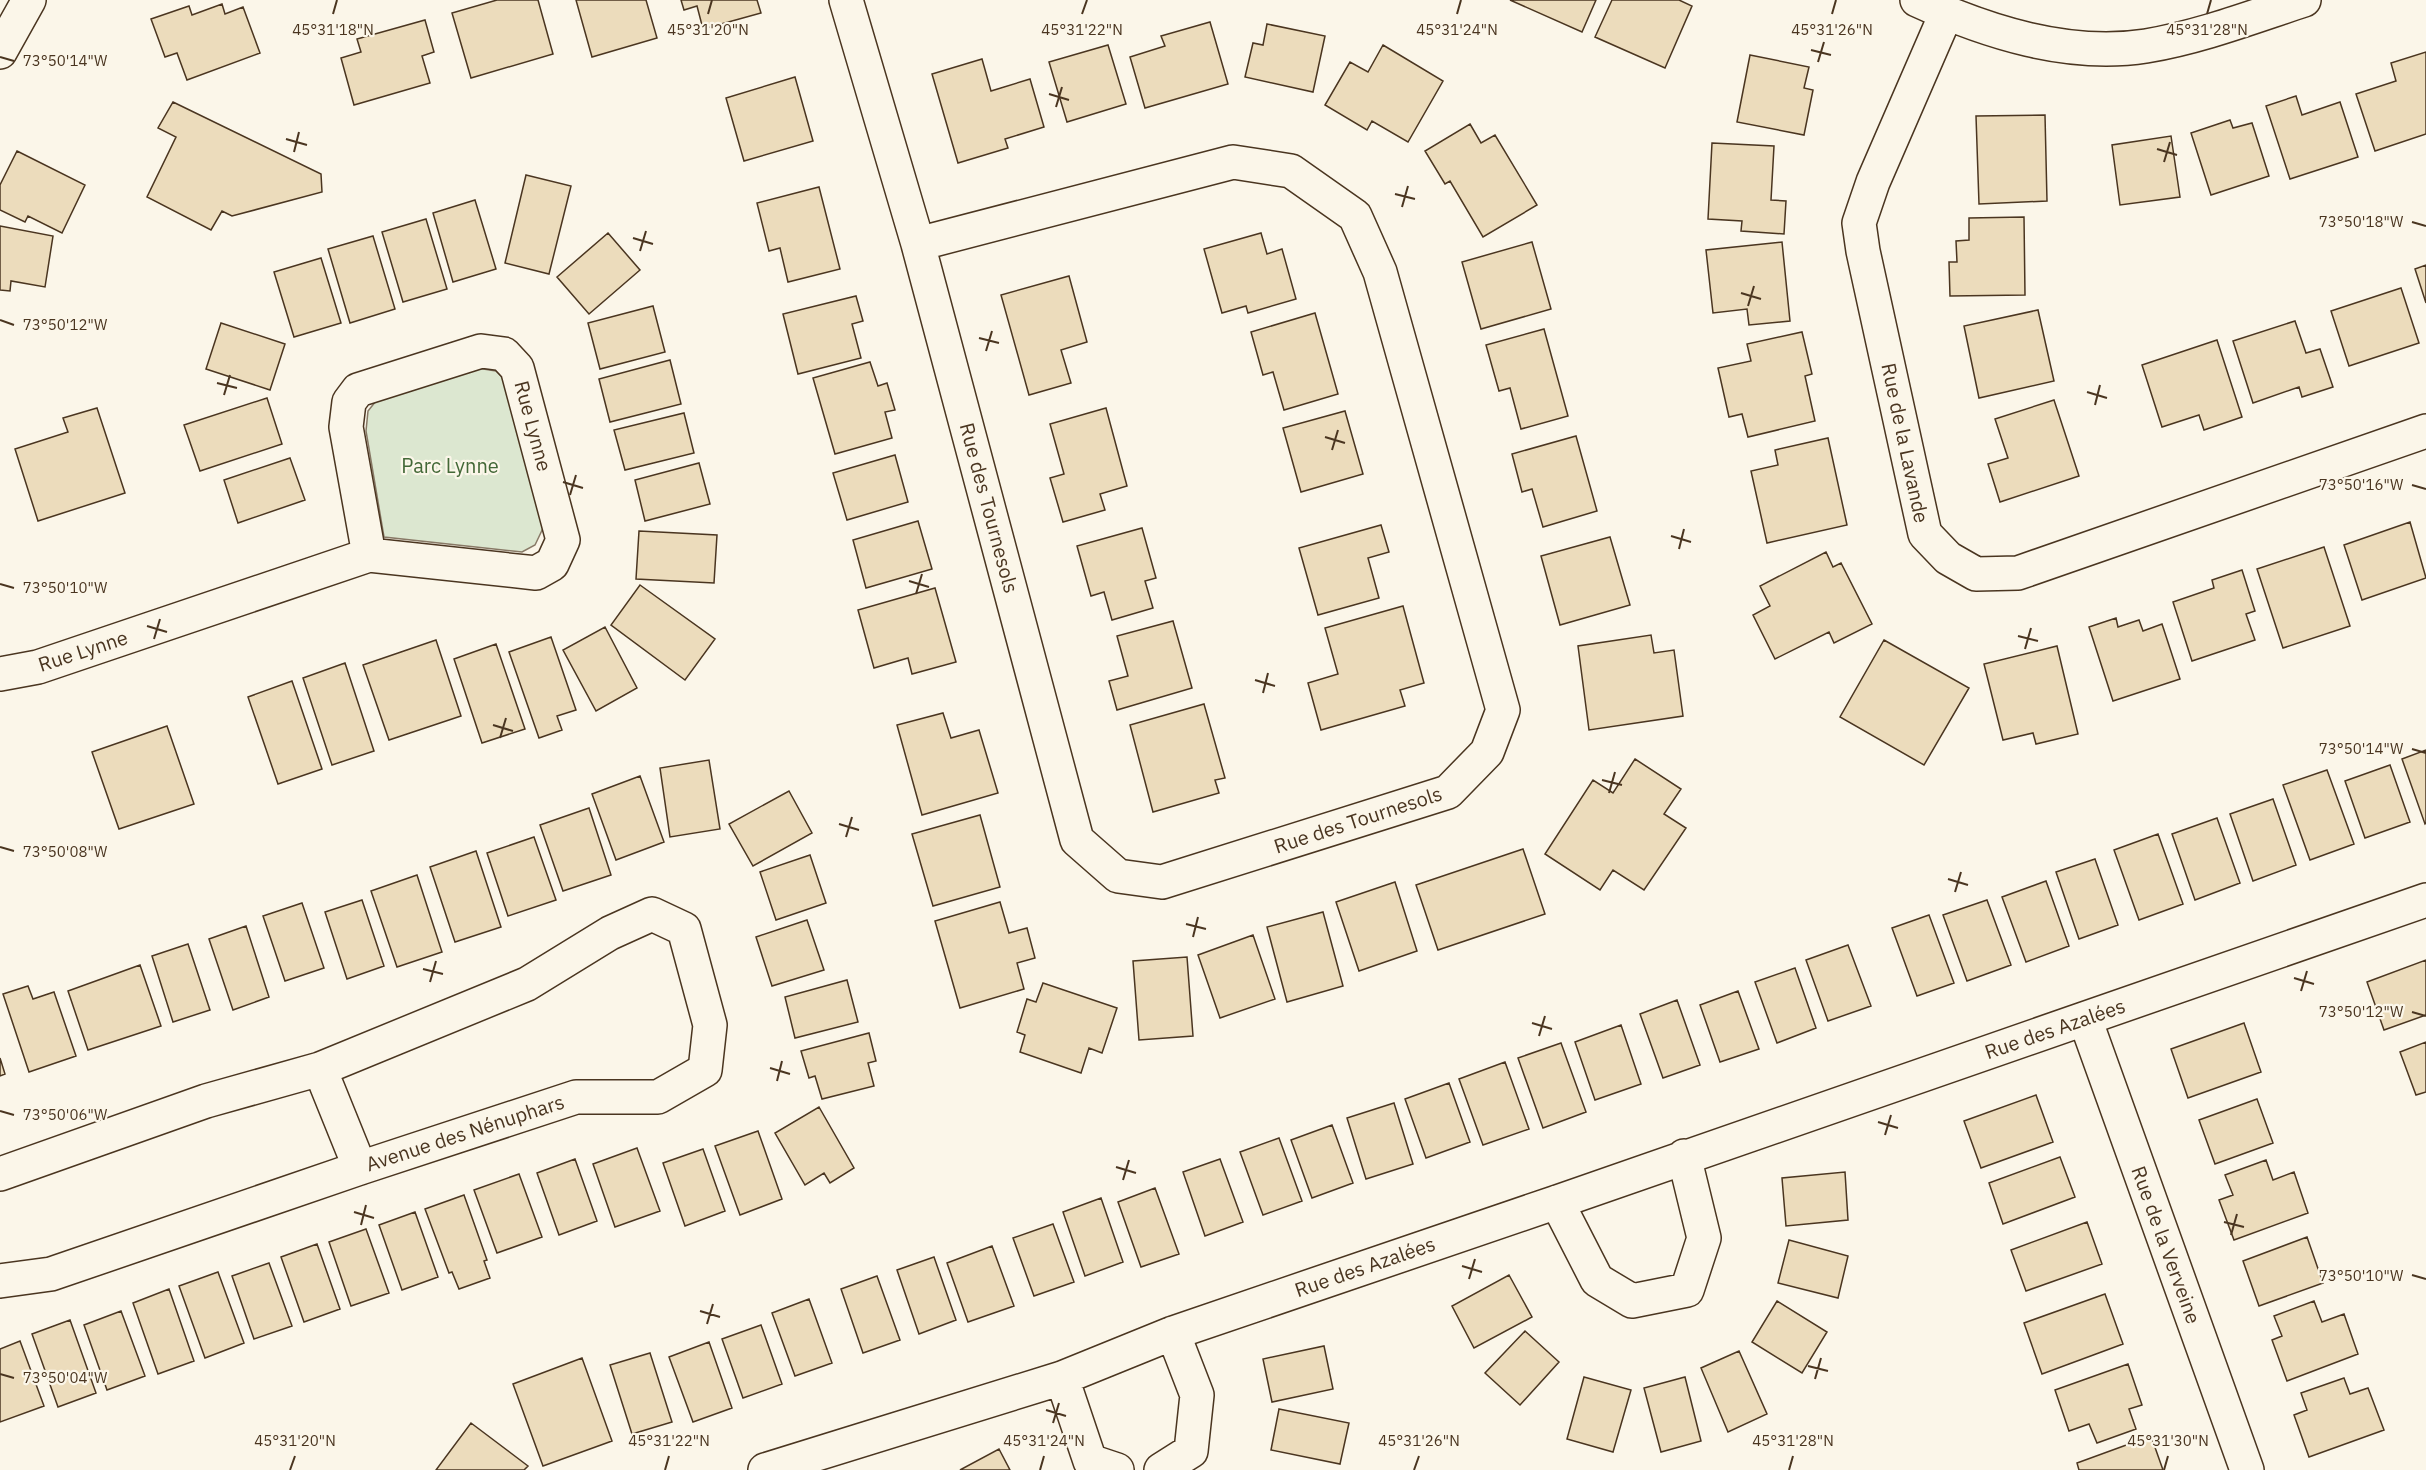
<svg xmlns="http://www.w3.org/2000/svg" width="2426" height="1470" font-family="'IBM Plex Sans',sans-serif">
  <rect width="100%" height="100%" fill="#fbf6e9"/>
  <path fill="#dce7d0" stroke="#887966" stroke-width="1.5" d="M 477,368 L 496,371 L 507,382 L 545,524 L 535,545 L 522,552 L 384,537 L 366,431 L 368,411 L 376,401 Z"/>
  <path fill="#ecdcbc" stroke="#4a3520" stroke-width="1.5" d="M 497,0 L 538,0 L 553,54 L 471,78 L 452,13 Z
    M 576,0 L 646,0 L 657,38 L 592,57 Z
    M 681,0 L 757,0 L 761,13 L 703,29 L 697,6 L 684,10 Z
    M 1510,0 L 1596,0 L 1582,32 Z
    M 1612,0 L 1679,0 L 1692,6 L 1665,68 L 1595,37 Z
    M 222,4 L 225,14 L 243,7 L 260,53 L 187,80 L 177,53 L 165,57 L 151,19 L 189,6 L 192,15 Z
    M 425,20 L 434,52 L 422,56 L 430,83 L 354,105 L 341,58 L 361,52 L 357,39 Z
    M 1210,22 L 1228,84 L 1145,108 L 1130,57 L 1165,46 L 1161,36 Z
    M 1267,24 L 1325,36 L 1313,92 L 1245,77 L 1253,43 L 1263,45 Z
    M 1108,45 L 1126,104 L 1067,122 L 1049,62 Z
    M 1383,45 L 1443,81 L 1408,142 L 1372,121 L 1367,130 L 1325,105 L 1350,62 L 1368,72 Z
    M 2426,52 L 2426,134 L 2375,151 L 2356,94 L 2396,81 L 2391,63 Z
    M 1750,55 L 1809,67 L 1804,88 L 1813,90 L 1804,135 L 1737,122 Z
    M 982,59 L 991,91 L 1030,79 L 1044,127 L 1005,139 L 1008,148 L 958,163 L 932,74 Z
    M 795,77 L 813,141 L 744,161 L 726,98 Z
    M 2296,96 L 2302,115 L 2340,102 L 2358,157 L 2290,179 L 2266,106 Z
    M 173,102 L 321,174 L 322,192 L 232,216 L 222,211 L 211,230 L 147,197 L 176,137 L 158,128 Z
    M 2045,115 L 2047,201 L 1979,204 L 1976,116 Z
    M 2230,120 L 2233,128 L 2252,123 L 2269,176 L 2211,195 L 2191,133 Z
    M 1470,124 L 1481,143 L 1495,135 L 1537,205 L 1483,237 L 1450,181 L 1445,184 L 1425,151 Z
    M 2171,136 L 2180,197 L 2120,205 L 2112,145 Z
    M 1712,143 L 1774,146 L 1771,200 L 1786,201 L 1784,234 L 1741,231 L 1742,221 L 1708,219 Z
    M 17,151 L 85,185 L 62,233 L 28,216 L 25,222 L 0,210 L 0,185 Z
    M 526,175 L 571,186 L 549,274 L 505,263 Z
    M 819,187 L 840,269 L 788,282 L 780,248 L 769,251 L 757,203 Z
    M 475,200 L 496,269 L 453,282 L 433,213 Z
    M 2024,217 L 2025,295 L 1950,296 L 1949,262 L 1957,262 L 1956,241 L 1969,240 L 1969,218 Z
    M 426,219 L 447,289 L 403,302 L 382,232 Z
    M 0,226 L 53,236 L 45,287 L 11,281 L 10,291 L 0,290 Z
    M 608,233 L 640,270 L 589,314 L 557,277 Z
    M 1261,233 L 1267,254 L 1282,249 L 1296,299 L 1248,313 L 1246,306 L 1222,313 L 1204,249 Z
    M 373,236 L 395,309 L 350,323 L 328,249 Z
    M 1532,242 L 1551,309 L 1481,329 L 1462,262 Z
    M 1782,242 L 1790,321 L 1749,325 L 1747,309 L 1713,313 L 1706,250 Z
    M 321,258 L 341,323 L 294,337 L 274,272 Z
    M 2426,265 L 2426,303 L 2415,269 Z
    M 1069,276 L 1087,342 L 1061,350 L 1071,383 L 1029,395 L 1001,295 Z
    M 2401,288 L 2419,343 L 2349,366 L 2331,311 Z
    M 856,296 L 863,321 L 852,324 L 861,358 L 798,374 L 783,314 Z
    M 653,306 L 665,352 L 600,369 L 588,323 Z
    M 2038,310 L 2054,381 L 1979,398 L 1964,326 Z
    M 1315,313 L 1338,394 L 1284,410 L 1273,372 L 1263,375 L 1251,332 Z
    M 2295,321 L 2306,353 L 2320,349 L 2333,387 L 2302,397 L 2299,387 L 2253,403 L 2233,341 Z
    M 221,323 L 285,344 L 270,390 L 206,369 Z
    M 1544,329 L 1568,416 L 1521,429 L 1510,388 L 1499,391 L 1486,345 Z
    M 1802,332 L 1812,374 L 1805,376 L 1815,421 L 1748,437 L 1742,414 L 1729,417 L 1718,368 L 1751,361 L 1747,344 Z
    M 2217,340 L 2242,417 L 2204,430 L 2199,415 L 2162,427 L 2142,365 Z
    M 670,360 L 681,404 L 610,422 L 599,379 Z
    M 870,362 L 878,386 L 887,383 L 895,410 L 885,412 L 892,438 L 835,454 L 813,378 Z
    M 267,398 L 282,444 L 200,471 L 184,425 Z
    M 2054,400 L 2079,476 L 2000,502 L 1988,464 L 2008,458 L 1995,419 Z
    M 97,408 L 125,493 L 38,521 L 15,449 L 68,432 L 63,418 Z
    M 1106,408 L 1127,486 L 1100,494 L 1105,510 L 1063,522 L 1050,478 L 1064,474 L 1050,424 Z
    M 1345,411 L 1363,474 L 1301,492 L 1283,428 Z
    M 684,413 L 694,453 L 625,470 L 614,430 Z
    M 1576,436 L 1597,511 L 1543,527 L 1532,489 L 1522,492 L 1512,454 Z
    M 1828,438 L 1847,525 L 1767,543 L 1751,471 L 1778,465 L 1775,450 Z
    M 895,455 L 908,502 L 847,520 L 833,473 Z
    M 290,458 L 305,500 L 238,523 L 224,480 Z
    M 699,463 L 710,504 L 645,521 L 635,480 Z
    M 918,521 L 932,569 L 866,588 L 853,540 Z
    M 2410,522 L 2426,578 L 2362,600 L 2344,545 Z
    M 1381,525 L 1389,552 L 1368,558 L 1379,598 L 1318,615 L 1299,548 Z
    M 1142,528 L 1156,578 L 1145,581 L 1153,608 L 1112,620 L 1104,592 L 1091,596 L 1077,546 Z
    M 639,531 L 717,535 L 714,583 L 636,579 Z
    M 1610,537 L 1630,605 L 1560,625 L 1541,556 Z
    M 2324,547 L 2350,626 L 2283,648 L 2257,569 Z
    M 1826,552 L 1833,567 L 1841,563 L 1872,624 L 1834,643 L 1829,632 L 1775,659 L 1753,615 L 1770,606 L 1760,586 Z
    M 2242,570 L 2255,611 L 2246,614 L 2255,640 L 2192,661 L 2173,602 L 2214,588 L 2212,580 Z
    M 640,585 L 715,639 L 685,680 L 611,625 Z
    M 935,588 L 956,662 L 912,674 L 908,658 L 874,668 L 858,610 Z
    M 1403,606 L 1424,683 L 1400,690 L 1405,706 L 1321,730 L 1308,683 L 1338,674 L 1325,628 Z
    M 2116,618 L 2118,627 L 2139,620 L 2143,631 L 2162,624 L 2180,679 L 2113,701 L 2089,627 Z
    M 1173,621 L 1192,688 L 1117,710 L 1109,681 L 1128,676 L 1117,636 Z
    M 605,627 L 637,688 L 596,711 L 563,650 Z
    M 1651,635 L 1654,653 L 1674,650 L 1683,716 L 1589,730 L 1578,646 Z
    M 551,637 L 576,710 L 557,716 L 562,730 L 539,738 L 509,652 Z
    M 436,640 L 461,716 L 389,740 L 363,665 Z
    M 1884,640 L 1969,688 L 1924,765 L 1840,717 Z
    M 496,644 L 525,729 L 482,743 L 454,659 Z
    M 2057,646 L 2078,734 L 2036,744 L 2033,733 L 2003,740 L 1984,664 Z
    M 345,663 L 374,751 L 332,765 L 303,678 Z
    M 292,681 L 322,769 L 278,784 L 248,697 Z
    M 1204,704 L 1225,778 L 1215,780 L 1219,793 L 1153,812 L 1130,725 Z
    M 943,713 L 951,738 L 979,730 L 998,793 L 922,815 L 897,725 Z
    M 167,726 L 194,804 L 119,829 L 92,752 Z
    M 2426,750 L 2426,823 L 2425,824 L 2402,759 Z
    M 1635,759 L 1681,789 L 1664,814 L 1686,828 L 1644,890 L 1613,870 L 1600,890 L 1545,854 L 1593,780 L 1613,793 Z
    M 709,760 L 720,829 L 670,837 L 660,768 Z
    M 2390,765 L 2410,822 L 2365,838 L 2345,781 Z
    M 2327,770 L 2354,844 L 2310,860 L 2283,785 Z
    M 640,776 L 664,842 L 616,860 L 592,794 Z
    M 789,791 L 812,833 L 753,866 L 729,824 Z
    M 2273,799 L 2296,865 L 2253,881 L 2230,814 Z
    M 589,808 L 611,875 L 563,891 L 540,825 Z
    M 980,815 L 1000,887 L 933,906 L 912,834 Z
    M 2217,818 L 2240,883 L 2195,900 L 2172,834 Z
    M 2158,834 L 2183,904 L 2139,920 L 2114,850 Z
    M 534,837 L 556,900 L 508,916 L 487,853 Z
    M 1523,849 L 1545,914 L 1438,950 L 1416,885 Z
    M 476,851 L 501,927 L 455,942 L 430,867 Z
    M 810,855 L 826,903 L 776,920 L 760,872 Z
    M 2095,859 L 2118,925 L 2079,939 L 2056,872 Z
    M 417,875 L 442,952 L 397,967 L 371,891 Z
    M 2046,881 L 2069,946 L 2026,962 L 2002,897 Z
    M 1395,882 L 1417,951 L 1359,971 L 1336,902 Z
    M 362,900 L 384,966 L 347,979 L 325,912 Z
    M 1987,900 L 2011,965 L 1967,981 L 1943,915 Z
    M 1000,902 L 1009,933 L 1027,928 L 1035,958 L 1017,963 L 1024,989 L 960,1008 L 935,921 Z
    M 302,903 L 324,968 L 285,981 L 263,916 Z
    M 1323,912 L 1343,986 L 1287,1002 L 1267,927 Z
    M 1929,915 L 1954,983 L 1917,996 L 1892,928 Z
    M 807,920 L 824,970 L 772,986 L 756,937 Z
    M 246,926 L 269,997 L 233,1010 L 209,939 Z
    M 1253,935 L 1275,999 L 1220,1018 L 1198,955 Z
    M 188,944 L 210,1010 L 173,1022 L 152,956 Z
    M 1848,945 L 1871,1006 L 1828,1021 L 1806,960 Z
    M 1187,957 L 1193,1036 L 1139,1040 L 1133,961 Z
    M 2426,960 L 2426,1015 L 2384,1030 L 2367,982 Z
    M 140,965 L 161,1026 L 88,1050 L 68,991 Z
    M 1795,968 L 1816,1028 L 1777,1043 L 1755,982 Z
    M 847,980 L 858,1022 L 795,1038 L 785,997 Z
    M 1043,983 L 1117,1008 L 1102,1053 L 1089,1048 L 1081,1073 L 1020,1052 L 1025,1035 L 1017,1032 L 1027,999 L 1036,1002 Z
    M 28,986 L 33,999 L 54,992 L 76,1056 L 29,1072 L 3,994 Z
    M 1738,991 L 1759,1049 L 1720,1062 L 1700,1005 Z
    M 1677,1000 L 1700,1065 L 1663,1078 L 1640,1014 Z
    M 2244,1023 L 2261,1072 L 2188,1098 L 2171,1049 Z
    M 1621,1025 L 1641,1084 L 1595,1100 L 1575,1042 Z
    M 869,1033 L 876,1061 L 868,1063 L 874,1086 L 822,1099 L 815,1076 L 809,1078 L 801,1051 Z
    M 2426,1042 L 2426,1092 L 2416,1095 L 2400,1052 Z
    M 1561,1043 L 1586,1112 L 1543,1128 L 1518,1058 Z
    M 0,1058 L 5,1074 L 0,1076 Z
    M 1505,1062 L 1529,1129 L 1483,1145 L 1459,1079 Z
    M 1449,1083 L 1470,1142 L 1426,1158 L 1405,1099 Z
    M 2036,1095 L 2053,1142 L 1981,1168 L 1964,1121 Z
    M 2257,1099 L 2273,1143 L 2215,1164 L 2199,1120 Z
    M 1394,1103 L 1413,1164 L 1366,1179 L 1347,1118 Z
    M 819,1107 L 854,1168 L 830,1183 L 824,1173 L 805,1185 L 775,1133 Z
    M 1332,1125 L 1353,1183 L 1312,1198 L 1291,1140 Z
    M 758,1131 L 782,1199 L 740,1215 L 715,1146 Z
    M 1279,1138 L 1302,1201 L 1263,1215 L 1240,1152 Z
    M 637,1148 L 660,1211 L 615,1227 L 593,1164 Z
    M 703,1149 L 725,1211 L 685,1226 L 663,1163 Z
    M 2060,1157 L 2075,1197 L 2003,1224 L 1989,1183 Z
    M 575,1159 L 597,1221 L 559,1235 L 537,1173 Z
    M 1220,1159 L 1243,1222 L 1205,1236 L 1183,1172 Z
    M 2266,1160 L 2273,1180 L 2294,1172 L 2308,1213 L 2234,1240 L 2219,1200 L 2233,1195 L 2225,1175 Z
    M 1845,1172 L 1848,1220 L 1786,1226 L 1782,1178 Z
    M 519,1174 L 542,1237 L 497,1253 L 474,1190 Z
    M 1155,1188 L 1179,1254 L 1141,1267 L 1118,1202 Z
    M 464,1195 L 487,1260 L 484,1261 L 490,1278 L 459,1289 L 452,1272 L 449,1273 L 425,1209 Z
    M 1101,1198 L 1123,1262 L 1085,1276 L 1063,1212 Z
    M 415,1212 L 438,1277 L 402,1290 L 379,1225 Z
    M 2087,1222 L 2102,1264 L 2026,1291 L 2011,1250 Z
    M 1053,1224 L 1074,1282 L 1034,1296 L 1013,1238 Z
    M 366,1229 L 389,1293 L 351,1306 L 329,1242 Z
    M 2307,1237 L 2323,1283 L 2259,1306 L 2243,1261 Z
    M 1789,1240 L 1848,1256 L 1838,1298 L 1778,1283 Z
    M 317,1244 L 340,1309 L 304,1322 L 281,1257 Z
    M 992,1246 L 1014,1306 L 968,1322 L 947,1263 Z
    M 934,1257 L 956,1320 L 919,1334 L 897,1270 Z
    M 269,1263 L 292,1326 L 254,1339 L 232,1276 Z
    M 218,1272 L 244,1343 L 205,1358 L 179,1286 Z
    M 1509,1275 L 1532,1317 L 1474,1348 L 1452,1306 Z
    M 877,1276 L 900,1340 L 863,1353 L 841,1289 Z
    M 169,1289 L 194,1361 L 158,1374 L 133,1303 Z
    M 2105,1294 L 2123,1344 L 2042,1374 L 2024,1323 Z
    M 809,1299 L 832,1363 L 795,1376 L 772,1313 Z
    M 1777,1301 L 1827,1332 L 1802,1373 L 1752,1342 Z
    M 2314,1301 L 2322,1322 L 2344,1314 L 2358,1354 L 2287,1381 L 2272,1340 L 2282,1336 L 2274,1316 Z
    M 121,1311 L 145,1376 L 107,1390 L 84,1325 Z
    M 70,1320 L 96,1393 L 58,1407 L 32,1334 Z
    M 761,1325 L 782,1384 L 743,1398 L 722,1339 Z
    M 1525,1331 L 1559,1362 L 1520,1405 L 1485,1373 Z
    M 20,1341 L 44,1406 L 0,1422 L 0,1349 Z
    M 709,1342 L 732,1408 L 693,1422 L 669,1357 Z
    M 1324,1346 L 1333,1389 L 1272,1402 L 1263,1359 Z
    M 1739,1351 L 1767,1414 L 1728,1432 L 1701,1368 Z
    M 650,1353 L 672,1422 L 632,1434 L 610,1365 Z
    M 582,1358 L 612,1441 L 543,1466 L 513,1384 Z
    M 2128,1364 L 2142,1405 L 2129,1409 L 2136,1429 L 2097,1443 L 2089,1424 L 2069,1431 L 2055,1390 Z
    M 1584,1377 L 1631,1390 L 1613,1452 L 1567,1439 Z
    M 1685,1377 L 1701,1441 L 1661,1452 L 1644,1388 Z
    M 2344,1378 L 2350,1394 L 2368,1388 L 2384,1430 L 2309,1457 L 2294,1415 L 2307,1410 L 2301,1393 Z
    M 1279,1409 L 1349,1423 L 1340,1464 L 1271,1450 Z
    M 471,1423 L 528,1466 L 524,1470 L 436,1470 Z
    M 2151,1436 L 2163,1470 L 2079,1470 L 2077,1463 Z
    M 999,1449 L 1010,1470 L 960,1470 Z"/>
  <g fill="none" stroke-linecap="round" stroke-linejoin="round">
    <g stroke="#4a3520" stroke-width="36">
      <path id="minor" d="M 846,0 L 918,244 L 1077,840 L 1118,876 L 1162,882 L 1448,792 L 1487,752 L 1503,710 L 1380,272 L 1355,216 L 1291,171 L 1233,162 L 918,244
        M 1917,0 C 1987,32 2068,58 2146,46 C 2200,37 2252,17 2304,0
        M 1946,14 L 1873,182 L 1859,223 L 1863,251 L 1925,534 L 1948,558 L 1976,574 L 2018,573 L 2426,431
        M 0,674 L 38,667 L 369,555 L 536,573 L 552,564 L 563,540 L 517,368 L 504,354 L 481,351 L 358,390 L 349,402 L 346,427 L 369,555
        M 2085,1019 L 2247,1470
        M 320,1069 L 360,1168
        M 0,1174 L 206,1101 L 320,1069 L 527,984 L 610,933 L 652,914 L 684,929 L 710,1025 L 705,1070 L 658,1097 L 576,1097 L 360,1168 L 51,1274 L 0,1281
        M 1557,1202 L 1597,1280 L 1632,1301 L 1687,1290 L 1704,1238 L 1684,1156
        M 1062,1378 L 1090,1461 L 1117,1470
        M 765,1470 L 1062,1378 L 1173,1333 L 1557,1202 L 2426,900
        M 1161,1470 L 1191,1451 L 1197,1395 L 1173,1333"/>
    </g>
    <g stroke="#4a3520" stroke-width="36">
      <path id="tertiary" d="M 0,52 L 29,0"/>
    </g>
    <use href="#minor" stroke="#fbf6e9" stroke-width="33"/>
    <use href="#tertiary" stroke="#fbf6e9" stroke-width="33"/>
  </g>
  <path fill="none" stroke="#4a3520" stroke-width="2" d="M 333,14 L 337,0M 708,14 L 712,0M 1082,14 L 1087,0M 1457,14 L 1461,0M 1832,14 L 1836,0M 2207,14 L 2211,0M 1811,50 L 1831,55M 0,57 L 14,61M 1818,62 L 1824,42M 1049,94 L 1069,100M 1056,107 L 1062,87M 286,139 L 307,145M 2157,149 L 2177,155M 294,152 L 299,132M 2164,162 L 2170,142M 1395,194 L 1415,199M 1402,207 L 1408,186M 2412,222 L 2426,226M 633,238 L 653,244M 640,251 L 646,231M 1741,293 L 1761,299M 1748,306 L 1754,286M 0,320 L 14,325M 979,338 L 999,343M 986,351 L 992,331M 217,383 L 237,388M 2087,392 L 2107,398M 224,395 L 230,375M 2095,405 L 2100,385M 1325,437 L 1345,443M 1332,450 L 1338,430M 563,482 L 583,488M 2412,485 L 2426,489M 570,495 L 576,475M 1671,536 L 1691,542M 1679,549 L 1684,529M 909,581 L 929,587M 0,584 L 14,588M 916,594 L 922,574M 147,626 L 167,632M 2018,636 L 2038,641M 154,639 L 160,619M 2025,649 L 2031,628M 1255,680 L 1275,686M 1263,693 L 1268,673M 493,725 L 513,731M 500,738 L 506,718M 2412,749 L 2426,753M 1602,780 L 1622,785M 1609,793 L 1615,772M 839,824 L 859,830M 846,837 L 852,817M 0,847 L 14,851M 1948,879 L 1968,885M 1955,892 L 1961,872M 1186,924 L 1206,929M 1193,937 L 1198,917M 423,969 L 443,974M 2294,978 L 2314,984M 430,982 L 436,961M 2301,991 L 2307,971M 2412,1012 L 2426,1016M 1532,1023 L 1552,1029M 1539,1036 L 1545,1016M 770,1068 L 790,1074M 777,1081 L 782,1061M 0,1111 L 14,1115M 1878,1122 L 1898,1128M 1885,1135 L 1891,1115M 1116,1167 L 1136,1173M 1123,1180 L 1129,1160M 354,1212 L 374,1218M 2224,1222 L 2244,1227M 361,1225 L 366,1205M 2231,1235 L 2237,1214M 1462,1266 L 1482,1272M 2412,1275 L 2426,1279M 1469,1279 L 1475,1259M 700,1311 L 720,1317M 707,1324 L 713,1304M 1808,1366 L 1828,1371M 0,1374 L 14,1378M 1815,1379 L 1821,1358M 1046,1410 L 1066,1416M 1053,1423 L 1059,1403M 290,1470 L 295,1456M 665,1470 L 669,1456M 1040,1470 L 1044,1456M 1414,1470 L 1419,1456M 1789,1470 L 1793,1456M 2164,1470 L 2168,1456"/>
  <g text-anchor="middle" stroke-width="4.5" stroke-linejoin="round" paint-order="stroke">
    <g font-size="20" fill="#4a3520" stroke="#fbf6e9">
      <text transform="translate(533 426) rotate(75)" y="7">Rue Lynne</text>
      <text transform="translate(1905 443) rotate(78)" y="7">Rue de la Lavande</text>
      <text transform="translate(989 508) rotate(75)" y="7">Rue des Tournesols</text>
      <text transform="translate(83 651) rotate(-18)" y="7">Rue Lynne</text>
      <text transform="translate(1358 820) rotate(-18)" y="7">Rue des Tournesols</text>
      <text transform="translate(2055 1029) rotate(-19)" y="7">Rue des Azalées</text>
      <text transform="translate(465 1133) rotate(-18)" y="7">Avenue des Nénuphars</text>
      <text transform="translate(2166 1245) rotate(70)" y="7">Rue de la Verveine</text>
      <text transform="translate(1365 1267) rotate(-19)" y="7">Rue des Azalées</text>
    </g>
    <g font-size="20" fill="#436837" stroke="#fbf6e9">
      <text x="450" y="473">Parc Lynne</text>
    </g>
  </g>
  <g font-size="15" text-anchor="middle" fill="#4a3520" stroke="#fbf6e9" stroke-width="4.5" stroke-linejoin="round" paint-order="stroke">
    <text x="333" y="35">45°31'18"N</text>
    <text x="708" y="35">45°31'20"N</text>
    <text x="1082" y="35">45°31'22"N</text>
    <text x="1457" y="35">45°31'24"N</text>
    <text x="1832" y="35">45°31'26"N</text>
    <text x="2207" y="35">45°31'28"N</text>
    <text x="65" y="66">73°50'14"W</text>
    <text x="2361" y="227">73°50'18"W</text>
    <text x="65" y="330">73°50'12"W</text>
    <text x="2361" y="490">73°50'16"W</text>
    <text x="65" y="593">73°50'10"W</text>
    <text x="2361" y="754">73°50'14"W</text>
    <text x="65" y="857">73°50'08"W</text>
    <text x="2361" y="1017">73°50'12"W</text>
    <text x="65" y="1120">73°50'06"W</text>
    <text x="2361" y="1281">73°50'10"W</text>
    <text x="65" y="1383">73°50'04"W</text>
    <text x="295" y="1446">45°31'20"N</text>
    <text x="669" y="1446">45°31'22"N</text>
    <text x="1044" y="1446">45°31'24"N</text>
    <text x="1419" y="1446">45°31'26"N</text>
    <text x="1793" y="1446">45°31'28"N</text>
    <text x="2168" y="1446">45°31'30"N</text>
  </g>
</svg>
